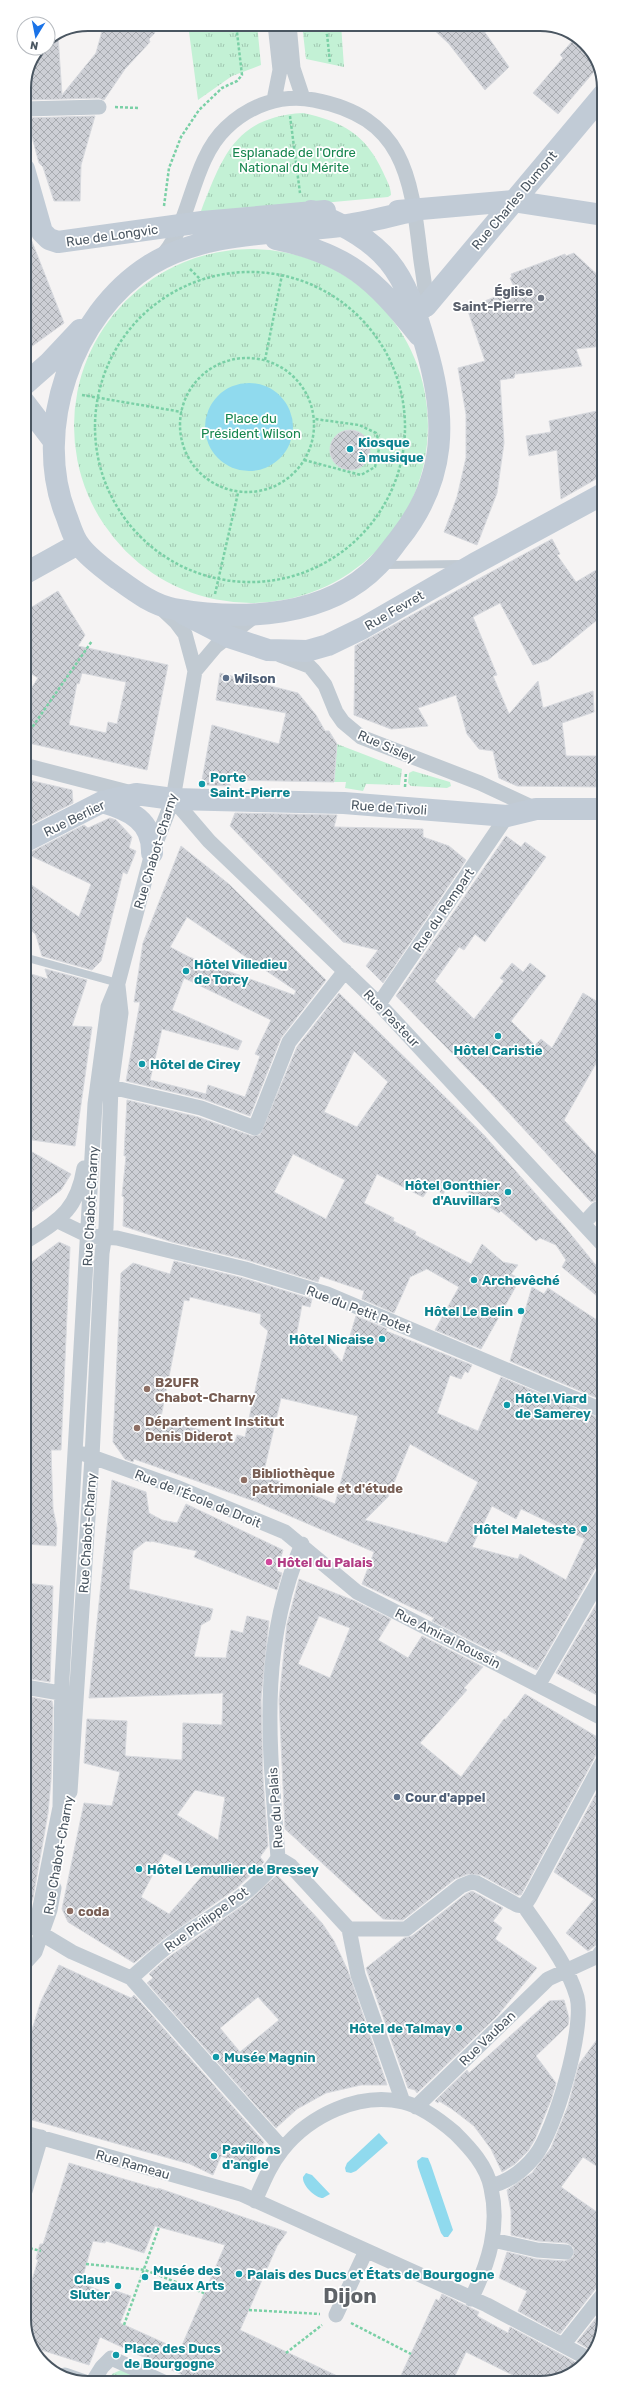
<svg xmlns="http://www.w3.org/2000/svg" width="628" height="2407" font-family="Rubik,sans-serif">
  <defs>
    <pattern id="park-tufts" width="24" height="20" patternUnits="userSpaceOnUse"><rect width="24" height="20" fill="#c3f1d5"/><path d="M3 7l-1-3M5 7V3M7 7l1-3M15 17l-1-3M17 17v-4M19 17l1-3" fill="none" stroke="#a0c6b0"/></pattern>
    <pattern id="building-cross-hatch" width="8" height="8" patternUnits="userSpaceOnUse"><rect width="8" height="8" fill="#cdcfd5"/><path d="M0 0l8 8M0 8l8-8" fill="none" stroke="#a8abb0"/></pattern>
  </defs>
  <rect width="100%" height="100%" fill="#f5f3f3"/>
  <path fill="url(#park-tufts)" d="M 188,24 L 257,24 L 261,65 L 232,76 L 198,100 Z
    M 302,24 L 341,24 L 344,67 L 306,59 Z
    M 303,113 C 341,121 366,134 383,172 C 386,179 391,187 391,195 L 388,197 L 203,214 L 201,211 C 223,155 236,117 303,113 Z
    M74 426a177 177 0 1 1 354 0a177 177 0 1 1-354 0Z
    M 337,744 L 402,769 L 400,785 L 366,784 L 363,791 L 345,788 L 346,782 L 334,782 Z
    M 413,771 L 450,782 L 451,786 L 447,788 L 411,786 L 408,783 L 409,773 Z
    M 123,2369 L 152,2383 L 109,2383 L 112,2374 Z"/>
  <path fill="#90daee" d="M205 427a44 44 0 1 1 88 0a44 44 0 1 1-88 0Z
    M 379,2133 L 388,2143 L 356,2171 L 351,2173 L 346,2172 L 345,2168 L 347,2163 Z
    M 422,2157 L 428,2158 L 431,2165 L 453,2230 L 448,2237 L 444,2237 L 441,2233 L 418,2167 L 417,2161 Z
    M 306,2173 L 312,2175 L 330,2194 L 323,2198 C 315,2198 302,2185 303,2177 Z"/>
  <path fill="url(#building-cross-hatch)" stroke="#d7d9de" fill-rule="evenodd" d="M 104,24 L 148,24 L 155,33 L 149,39 L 150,42 L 125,69 L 104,100 L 99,98 L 26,100 L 24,87 L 40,48 L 48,48 L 48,40 L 58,36 L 62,95 L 96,53 Z
    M 428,24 L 479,24 L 509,67 L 485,90 L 449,44 Z
    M 575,38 L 585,42 L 598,67 L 558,114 L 533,93 L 563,58 L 560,55 Z
    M 95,116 L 81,165 L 80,201 L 54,201 L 43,167 L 39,163 L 27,118 Z
    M 25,224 L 64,323 L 24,352 L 24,225 Z
    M 574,253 L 603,280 L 603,346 L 576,349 L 582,366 L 516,374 L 516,371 L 514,378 L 500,380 L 504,443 L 497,493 L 477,545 L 444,532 L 457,497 L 466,458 L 466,414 L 458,368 L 485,361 L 467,308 L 515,289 L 510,278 L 512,277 L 511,274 L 565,254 L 566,256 Z
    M 597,411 L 603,428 L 603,475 L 561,499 L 557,450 L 529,456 L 526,436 L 551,432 L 549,421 Z
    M330 450a20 20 0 1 1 40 0a20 20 0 1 1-40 0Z
    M 552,539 L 560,554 L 557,555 L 576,582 L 603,566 L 603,615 L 548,660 L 533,665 L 500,603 L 473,617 L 497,675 L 493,676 L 509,714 L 538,681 L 543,708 L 593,691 L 594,712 L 562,723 L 566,756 L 603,756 L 603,787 L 517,786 L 499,778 L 493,751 L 479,749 L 467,734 L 456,695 L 418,708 L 428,726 L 391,729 L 354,715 L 355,646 Z
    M 58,591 L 85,635 L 78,646 L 168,665 L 147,770 L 24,742 L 24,700 L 38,678 L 24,669 L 24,612 ZM 82,673 L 126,682 L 117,724 L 108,722 L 106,733 L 69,725 L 77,683 L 79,684 Z
    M 220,673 L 298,693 L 316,715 L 325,731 L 329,731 L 337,744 L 334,782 L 230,780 L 230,786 L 206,785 L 207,781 L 202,780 L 212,725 L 279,744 L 286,713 L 216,700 Z
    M 24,779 L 72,790 L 73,803 L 24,828 Z
    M 235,813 L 337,815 L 334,827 L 423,829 L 423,837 L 449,846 L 466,860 L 383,983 L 366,966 L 378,950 L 343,942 L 230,826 Z
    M 110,818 L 116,820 L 132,837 L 129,848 L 136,851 L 127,874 L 123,872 L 101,961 L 92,970 L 42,956 L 36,935 L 24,923 L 24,880 L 79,917 L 91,884 L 27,854 L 84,825 L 88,828 Z
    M 506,836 L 521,847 L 525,842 L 546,857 L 485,942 L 475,934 L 464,950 L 459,947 L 435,981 L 474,1019 L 504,981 L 500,978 L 512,963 L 523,972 L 530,963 L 546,976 L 511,1021 L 535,1045 L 541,1039 L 552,1048 L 583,993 L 603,1005 L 603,1051 L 564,1120 L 603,1162 L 603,1203 L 599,1200 L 591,1202 L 486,1088 L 396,996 Z
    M 181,846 L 230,885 L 326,980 L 281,1038 L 250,1116 L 203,1099 L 126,1081 L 140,1002 L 134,1002 L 143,943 ZM 187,917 L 296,991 L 294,995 L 189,957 L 170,947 ZM 184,978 L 271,1020 L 255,1054 L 260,1056 L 245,1097 L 208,1085 L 206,1094 L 150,1080 L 162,1029 L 238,1050 L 242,1041 L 172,1010 Z
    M 45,969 L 87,980 L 72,1026 L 92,1027 L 75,1146 L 25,1139 L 24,980 L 31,974 L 48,979 Z
    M 339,993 L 484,1135 L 564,1226 L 603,1274 L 603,1301 L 562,1267 L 566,1260 L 556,1245 L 540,1238 L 536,1241 L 501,1211 L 499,1213 L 451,1182 L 443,1194 L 431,1186 L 423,1197 L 377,1174 L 364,1203 L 394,1218 L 393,1221 L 416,1232 L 415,1235 L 471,1264 L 482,1244 L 503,1262 L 518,1265 L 511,1274 L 520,1279 L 481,1349 L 435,1330 L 459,1287 L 427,1269 L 410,1277 L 394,1313 L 362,1299 L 364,1291 L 320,1276 L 318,1282 L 247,1260 L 172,1242 L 123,1226 L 124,1197 L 122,1196 L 126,1156 L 124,1156 L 127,1100 L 198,1117 L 252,1136 L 260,1135 L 297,1047 ZM 354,1051 L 388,1082 L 357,1127 L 324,1112 ZM 293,1154 L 345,1180 L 326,1219 L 274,1192 Z
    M 25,1148 L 71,1174 L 61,1190 L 25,1217 Z
    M 59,1242 L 70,1247 L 61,1450 L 51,1450 L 53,1509 L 57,1528 L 56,1546 L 25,1544 L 25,1267 Z
    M 174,1261 L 243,1278 L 312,1299 L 310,1307 L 302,1305 L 296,1337 L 326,1344 L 342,1362 L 356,1316 L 387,1329 L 386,1331 L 472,1365 L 468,1373 L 465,1371 L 461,1379 L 450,1375 L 437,1413 L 478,1431 L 501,1377 L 604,1420 L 604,1563 L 596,1567 L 537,1670 L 498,1650 L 496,1653 L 432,1621 L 434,1618 L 362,1584 L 374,1552 L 257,1502 L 134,1459 L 133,1462 L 125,1459 L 113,1442 L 121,1273 L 133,1263 L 170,1274 ZM 190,1297 L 261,1314 L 260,1324 L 268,1331 L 245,1437 L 237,1435 L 235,1442 L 161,1417 L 184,1300 L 189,1301 ZM 281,1398 L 358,1416 L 335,1504 L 263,1475 ZM 410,1444 L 478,1482 L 447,1543 L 365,1520 L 388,1497 ZM 492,1506 L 516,1519 L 521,1509 L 585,1539 L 566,1580 L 520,1554 L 518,1559 L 472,1547 Z
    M 532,1287 L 544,1294 L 548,1288 L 603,1324 L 604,1401 L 510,1361 Z
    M 112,1480 L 146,1492 L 149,1513 L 162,1520 L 177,1523 L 186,1504 L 283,1550 L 277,1571 L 282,1573 L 277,1590 L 194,1557 L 197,1551 L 151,1541 L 151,1542 L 146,1541 L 133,1551 L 129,1589 L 213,1609 L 210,1620 L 201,1625 L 194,1657 L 226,1658 L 231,1630 L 243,1633 L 247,1616 L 269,1621 L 261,1699 L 263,1778 L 268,1846 L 260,1857 L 264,1862 L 237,1888 L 166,1937 L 134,1963 L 68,1922 L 62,1909 L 84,1803 L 112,1806 L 120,1772 L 84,1763 L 87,1719 L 127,1721 L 125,1756 L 182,1760 L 183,1723 L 222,1725 L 223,1693 L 89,1698 ZM 195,1790 L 225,1797 L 218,1840 L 177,1815 ZM 164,1853 L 204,1874 L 169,1914 L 141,1897 Z
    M 299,1579 L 355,1601 L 391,1619 L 378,1640 L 408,1658 L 422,1636 L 483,1667 L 464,1688 L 467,1690 L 420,1743 L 461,1777 L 504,1719 L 506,1719 L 525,1694 L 604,1741 L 604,1750 L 596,1755 L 521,1895 L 517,1895 L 481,1875 L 468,1874 L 455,1879 L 403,1920 L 383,1919 L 285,1829 L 279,1700 L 287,1624 ZM 319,1616 L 350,1628 L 330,1678 L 298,1664 Z
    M 25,1583 L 53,1586 L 50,1682 L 25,1678 L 28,1606 L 25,1606 Z
    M 604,1591 L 604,1699 L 556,1673 Z
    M 25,1696 L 52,1701 L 53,1707 L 51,1780 L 48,1813 L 33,1898 L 28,1910 L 25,1909 Z
    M 604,1779 L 604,1939 L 588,1951 L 566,1933 L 594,1899 L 554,1872 Z
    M 277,1875 L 322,1923 L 334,1941 L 348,1971 L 387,2085 L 361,2085 L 326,2093 L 297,2109 L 276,2128 L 147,1983 L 153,1978 L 149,1974 L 166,1959 L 248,1902 ZM 258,1997 L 279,2020 L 240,2052 L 220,2028 Z
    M 472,1891 L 503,1908 L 493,1921 L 502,1928 L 495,1939 L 537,1968 L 497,2016 L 417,2093 L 415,2090 L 408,2088 L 366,1968 L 404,1938 L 412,1936 L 466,1894 Z
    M 59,1965 L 131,1998 L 134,1995 L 264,2142 L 250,2168 L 221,2156 L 213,2175 L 190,2164 L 25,2118 L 25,2052 L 41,2001 Z
    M 564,2000 L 569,2018 L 568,2025 L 536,2056 L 556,2083 L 551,2100 L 535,2139 L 528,2151 L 515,2164 L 502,2172 L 491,2149 L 474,2126 L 452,2109 L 439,2101 L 438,2103 L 435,2101 L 467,2070 L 469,2073 L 549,2001 Z
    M 604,2030 L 604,2171 L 583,2157 L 561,2187 L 604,2217 L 604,2284 L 597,2287 L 560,2334 L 518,2311 L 527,2291 L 499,2278 L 507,2252 L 536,2259 L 565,2261 L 573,2257 L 574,2248 L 567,2243 L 538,2241 L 511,2235 L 511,2211 L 507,2190 L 532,2173 L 551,2148 L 568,2106 L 579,2064 Z
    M 69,2163 L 158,2189 L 158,2188 L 287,2232 L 277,2246 L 240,2330 L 350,2382 L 200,2383 L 100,2337 L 89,2365 L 35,2348 L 25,2332 L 25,2304 L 38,2260 L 36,2259 L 38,2251 L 40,2244 L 43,2244 ZM 155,2226 L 225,2245 L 180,2350 L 120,2323 L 131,2296 L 116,2291 L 106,2293 L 81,2283 L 93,2241 L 105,2243 L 106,2241 L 144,2253 Z
    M 442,2294 L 479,2312 L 477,2316 L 508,2333 L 510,2327 L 581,2365 L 553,2382 L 527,2382 L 466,2352 L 452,2382 L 398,2382 L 436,2299 L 439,2301 Z
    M 604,2308 L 604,2320 L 592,2351 L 577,2342 Z"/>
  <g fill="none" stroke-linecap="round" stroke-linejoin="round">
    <path stroke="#7ad0a6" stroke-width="2.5" stroke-dasharray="3 2" stroke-linecap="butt" d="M 326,24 L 330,63
      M 115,107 L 138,108
      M 290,116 L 300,193
      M 164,206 L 169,168 L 181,137 L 199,110 L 222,88 L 237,81 L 242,75 L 236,24
      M 190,269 L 201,280
      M95 427a155 155 0 1 1 310 0a155 155 0 1 1-310 0Z
      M180 425a67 67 0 1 1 134 0a67 67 0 1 1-134 0Z
      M 265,360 L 282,275
      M 82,395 L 182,412
      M 304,460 L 361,475 L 375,467 L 380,444 L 376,433 L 359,425 L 315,419
      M 215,594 L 238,493
      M 24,739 L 92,641
      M 405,787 L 406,772
      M 25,2247 L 41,2251
      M 86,2264 L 145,2270 L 204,2293
      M 249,2310 L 320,2314
      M 351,2323 L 411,2354
      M 124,2325 L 159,2227
      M 286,2353 L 322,2325"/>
    <path stroke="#c1cad2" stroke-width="8" d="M 384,565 L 462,564
      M 24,957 L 118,983"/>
    <path stroke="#c1cad2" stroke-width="15" d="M 289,24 L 293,68 L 303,98
      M 274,100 L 280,70 L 275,24
      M 24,109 L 99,107
      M 159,259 C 191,229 190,162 226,128 C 250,105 281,94 314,100 C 403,117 411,175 420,253 C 422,272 427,291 426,310
      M 280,655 L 309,666 L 313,670 L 325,685 L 336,712 L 343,722 L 361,737 L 480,783 L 536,809
      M 195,671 L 216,646 L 256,615
      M 24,765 L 132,793
      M 173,799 L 209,841 L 379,1004 L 603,1245
      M 379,1004 L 507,816
      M 111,1087 L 201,1108 L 255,1128 L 289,1042 L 345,971
      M 58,1221 L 89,1236 L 117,1238 L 245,1269 L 327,1294 L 604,1411
      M 584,1223 L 597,1209
      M 25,1242 C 59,1220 77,1211 84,1168
      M 84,1454 L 176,1487 L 285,1532 L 357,1592 L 604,1719
      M 539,1684 L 604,1572
      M 25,1687 L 72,1695
      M 70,1792 L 92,1457 L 102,1253 L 106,1228 L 111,1087 L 121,1013 L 118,986
      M 278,1858 C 270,1747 257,1651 302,1544
      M 278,1858 L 291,1866 L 349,1929 L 358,1975 L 403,2102
      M 524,1906 L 530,1897 L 604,1759
      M 25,1918 L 42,1934 L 72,1952 L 131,1978 L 283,2149
      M 349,1929 L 406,1929 L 461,1886 L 471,1882 L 477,1883 L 517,1905 L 524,1906
      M 42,1934 L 37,1922 L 60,1807 L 62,1679 L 95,1104 L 108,1007 L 118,983 L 152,853 L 173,799 L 195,671 L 185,634 L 176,622 L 159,606
      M 25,1963 L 35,1952 L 50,1910 L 54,1888
      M 131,1978 C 144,1967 157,1954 171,1944 C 206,1917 253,1897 278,1858
      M 416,2107 L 548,1979 L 598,1956 L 604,1948
      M 25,2133 L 241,2194 L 487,2305 L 589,2359
      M 491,2186 C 510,2181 523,2171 535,2156 C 555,2131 585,2028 577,1997 C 567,1963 543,1934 524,1906
      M 25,2191 L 41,2137
      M 255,2201 C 263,2183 270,2165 282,2150 C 310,2115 359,2092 403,2102 C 421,2106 441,2121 455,2133 C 470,2148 487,2166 491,2188 C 500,2227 489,2263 471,2299
      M 493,2240 L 537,2250 L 566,2252
      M 336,2315 L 366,2251
      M 563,2345 L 604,2293
      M 65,2375 L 88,2383
      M 92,2383 L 102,2367 L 111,2358 L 166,2383"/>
    <path stroke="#c1cbd6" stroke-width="22" d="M 24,169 L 42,232 L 49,239 L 58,242 L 202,222 L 325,211
      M 311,211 C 387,243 404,268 426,347 C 447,418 447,479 399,539 C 392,548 386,557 378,565 C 327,618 242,621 174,609 C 152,605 133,590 115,577 C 103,568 89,558 80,546 C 73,538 70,525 66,515 C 32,430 72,314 150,265 C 205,231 277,234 340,226 C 365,223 389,216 413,211
      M 398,211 L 512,201 L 603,215
      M 276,239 C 348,254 374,279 419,335
      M 426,306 L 603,95
      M 24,385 L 49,363 L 80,330
      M 24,402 L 53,440
      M 24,574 L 78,544
      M 184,614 L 229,637 L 268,650 L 307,651 L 328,645 L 363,628 L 474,564 L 603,494
      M 102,802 C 130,810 153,821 152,853
      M 24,842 L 102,802 L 136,794 L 173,799 L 344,803 L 507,816 L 536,809 L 603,809"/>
  </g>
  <circle fill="#6b7280" stroke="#fff" stroke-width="1.5" cx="541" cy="298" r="4"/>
  <g fill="#0f9aa8" stroke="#fff" stroke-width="1.5">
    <circle cx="350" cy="449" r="4"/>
    <circle cx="202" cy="784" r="4"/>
    <circle cx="186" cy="971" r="4"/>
    <circle cx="498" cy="1036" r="4"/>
    <circle cx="142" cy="1064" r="4"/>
    <circle cx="508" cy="1192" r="4"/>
    <circle cx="474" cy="1280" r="4"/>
    <circle cx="521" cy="1311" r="4"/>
    <circle cx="382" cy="1339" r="4"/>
    <circle cx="507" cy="1405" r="4"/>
    <circle cx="584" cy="1529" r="4"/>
    <circle cx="139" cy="1869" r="4"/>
    <circle cx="459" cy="2028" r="4"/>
    <circle cx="216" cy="2057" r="4"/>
    <circle cx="214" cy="2156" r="4"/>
    <circle cx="239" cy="2274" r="4"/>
    <circle cx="145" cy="2277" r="4"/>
    <circle cx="118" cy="2286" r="4"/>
    <circle cx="116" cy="2355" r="4"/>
  </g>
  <g fill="#5c6f8a" stroke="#fff" stroke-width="1.5">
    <circle cx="226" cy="678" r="4"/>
    <circle cx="397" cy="1797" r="4"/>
  </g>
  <g fill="#8d6e63" stroke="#fff" stroke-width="1.5">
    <circle cx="147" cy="1389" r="4"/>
    <circle cx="137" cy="1428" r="4"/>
    <circle cx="244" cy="1480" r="4"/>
    <circle cx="70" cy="1911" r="4"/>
  </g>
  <circle fill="#d1479c" stroke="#fff" stroke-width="1.5" cx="269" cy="1562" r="4"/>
  <g text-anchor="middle" stroke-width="3.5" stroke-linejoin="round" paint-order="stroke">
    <g font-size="13" fill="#17864f" stroke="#fff">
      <text x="294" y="157">Esplanade de l'Ordre<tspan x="294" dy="15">National du Mérite</tspan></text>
      <text x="251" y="423">Place du<tspan x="251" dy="15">Président Wilson</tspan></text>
    </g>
    <g font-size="13" fill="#4a5661" stroke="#fff">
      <text transform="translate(514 200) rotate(-50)" y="5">Rue Charles Dumont</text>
      <text transform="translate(112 235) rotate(-8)" y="5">Rue de Longvic</text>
      <text transform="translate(394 610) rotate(-30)" y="5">Rue Fevret</text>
      <text transform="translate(387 746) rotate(24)" y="5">Rue Sisley</text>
      <text transform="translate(389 807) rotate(4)" y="5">Rue de Tivoli</text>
      <text transform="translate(74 818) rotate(-26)" y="5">Rue Berlier</text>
      <text transform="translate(155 851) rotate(-73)" y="5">Rue Chabot-Charny</text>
      <text transform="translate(443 910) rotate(-56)" y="5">Rue du Rempart</text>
      <text transform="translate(392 1018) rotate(46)" y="5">Rue Pasteur</text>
      <text transform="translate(90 1206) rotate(-87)" y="5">Rue Chabot-Charny</text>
      <text transform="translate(359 1309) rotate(21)" y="5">Rue du Petit Potet</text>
      <text transform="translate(198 1498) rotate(22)" y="5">Rue de l'École de Droit</text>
      <text transform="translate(87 1533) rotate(-86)" y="5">Rue Chabot-Charny</text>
      <text transform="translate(448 1638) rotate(27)" y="5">Rue Amiral Roussin</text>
      <text transform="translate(275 1808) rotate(-94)" y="5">Rue du Palais</text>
      <text transform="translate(58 1855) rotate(-80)" y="5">Rue Chabot-Charny</text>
      <text transform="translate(206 1919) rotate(-36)" y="5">Rue Philippe Pot</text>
      <text transform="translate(487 2038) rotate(-44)" y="5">Rue Vauban</text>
      <text transform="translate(133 2164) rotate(16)" y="5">Rue Rameau</text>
    </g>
    <g font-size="13" font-weight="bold" fill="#5b616d" stroke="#fff" text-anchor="end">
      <text x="533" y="296">Église<tspan x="533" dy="15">Saint-Pierre</tspan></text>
    </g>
    <g font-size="13" font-weight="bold" fill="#0d838f" stroke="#fff" text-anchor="start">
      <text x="358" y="447">Kiosque<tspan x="358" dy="15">à musique</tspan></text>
      <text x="210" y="782">Porte<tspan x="210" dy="15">Saint-Pierre</tspan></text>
      <text x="194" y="969">Hôtel Villedieu<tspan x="194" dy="15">de Torcy</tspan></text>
      <text x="498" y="1055" text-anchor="middle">Hôtel Caristie</text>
      <text x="150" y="1069">Hôtel de Cirey</text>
      <text x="500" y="1190" text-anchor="end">Hôtel Gonthier<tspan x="500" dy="15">d'Auvillars</tspan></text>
      <text x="482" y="1285">Archevêché</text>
      <text x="513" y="1316" text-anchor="end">Hôtel Le Belin</text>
      <text x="374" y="1344" text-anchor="end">Hôtel Nicaise</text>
      <text x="515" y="1403">Hôtel Viard<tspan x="515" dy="15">de Samerey</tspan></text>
      <text x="576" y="1534" text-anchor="end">Hôtel Maleteste</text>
      <text x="147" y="1874">Hôtel Lemullier de Bressey</text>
      <text x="451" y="2033" text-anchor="end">Hôtel de Talmay</text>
      <text x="224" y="2062">Musée Magnin</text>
      <text x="222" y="2154">Pavillons<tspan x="222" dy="15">d'angle</tspan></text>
      <text x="153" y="2275">Musée des<tspan x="153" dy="15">Beaux Arts</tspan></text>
      <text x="247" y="2279">Palais des Ducs et États de Bourgogne</text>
      <text x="110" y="2284" text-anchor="end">Claus<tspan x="110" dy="15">Sluter</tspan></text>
      <text x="124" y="2353">Place des Ducs<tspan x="124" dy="15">de Bourgogne</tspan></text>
    </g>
    <g font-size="13" font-weight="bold" fill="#4e5e75" stroke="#fff" text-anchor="start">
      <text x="234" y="683">Wilson</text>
      <text x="405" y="1802">Cour d'appel</text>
    </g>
    <g font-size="13" font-weight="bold" fill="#785e54" stroke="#fff" text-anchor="start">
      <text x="155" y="1387">B2UFR<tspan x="155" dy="15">Chabot-Charny</tspan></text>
      <text x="145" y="1426">Département Institut<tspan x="145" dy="15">Denis Diderot</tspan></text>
      <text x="252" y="1478">Bibliothèque<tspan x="252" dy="15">patrimoniale et d'étude</tspan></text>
      <text x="78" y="1916">coda</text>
    </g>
    <g font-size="13" font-weight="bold" fill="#b23c85" stroke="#fff" text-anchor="start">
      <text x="277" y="1567">Hôtel du Palais</text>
    </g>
    <g font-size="21" font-weight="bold" fill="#5f6368" stroke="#fff">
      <text x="350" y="2303">Dijon</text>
    </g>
  </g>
  <path d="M0 0H628V2407H0ZM88 31H540A57 57 0 0 1 597 88V2319A57 57 0 0 1 540 2376H88A57 57 0 0 1 31 2319V88A57 57 0 0 1 88 31Z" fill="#fff" fill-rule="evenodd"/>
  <path fill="none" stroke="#4a5661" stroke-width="2" d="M88 31H540A57 57 0 0 1 597 88V2319A57 57 0 0 1 540 2376H88A57 57 0 0 1 31 2319V88A57 57 0 0 1 88 31Z"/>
  <g transform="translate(36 36) rotate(190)"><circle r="19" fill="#ffffff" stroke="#b7bbc0"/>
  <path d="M0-3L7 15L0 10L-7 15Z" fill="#1a73e8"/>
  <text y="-6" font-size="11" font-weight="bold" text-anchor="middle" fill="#4a5661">N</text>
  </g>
</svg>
